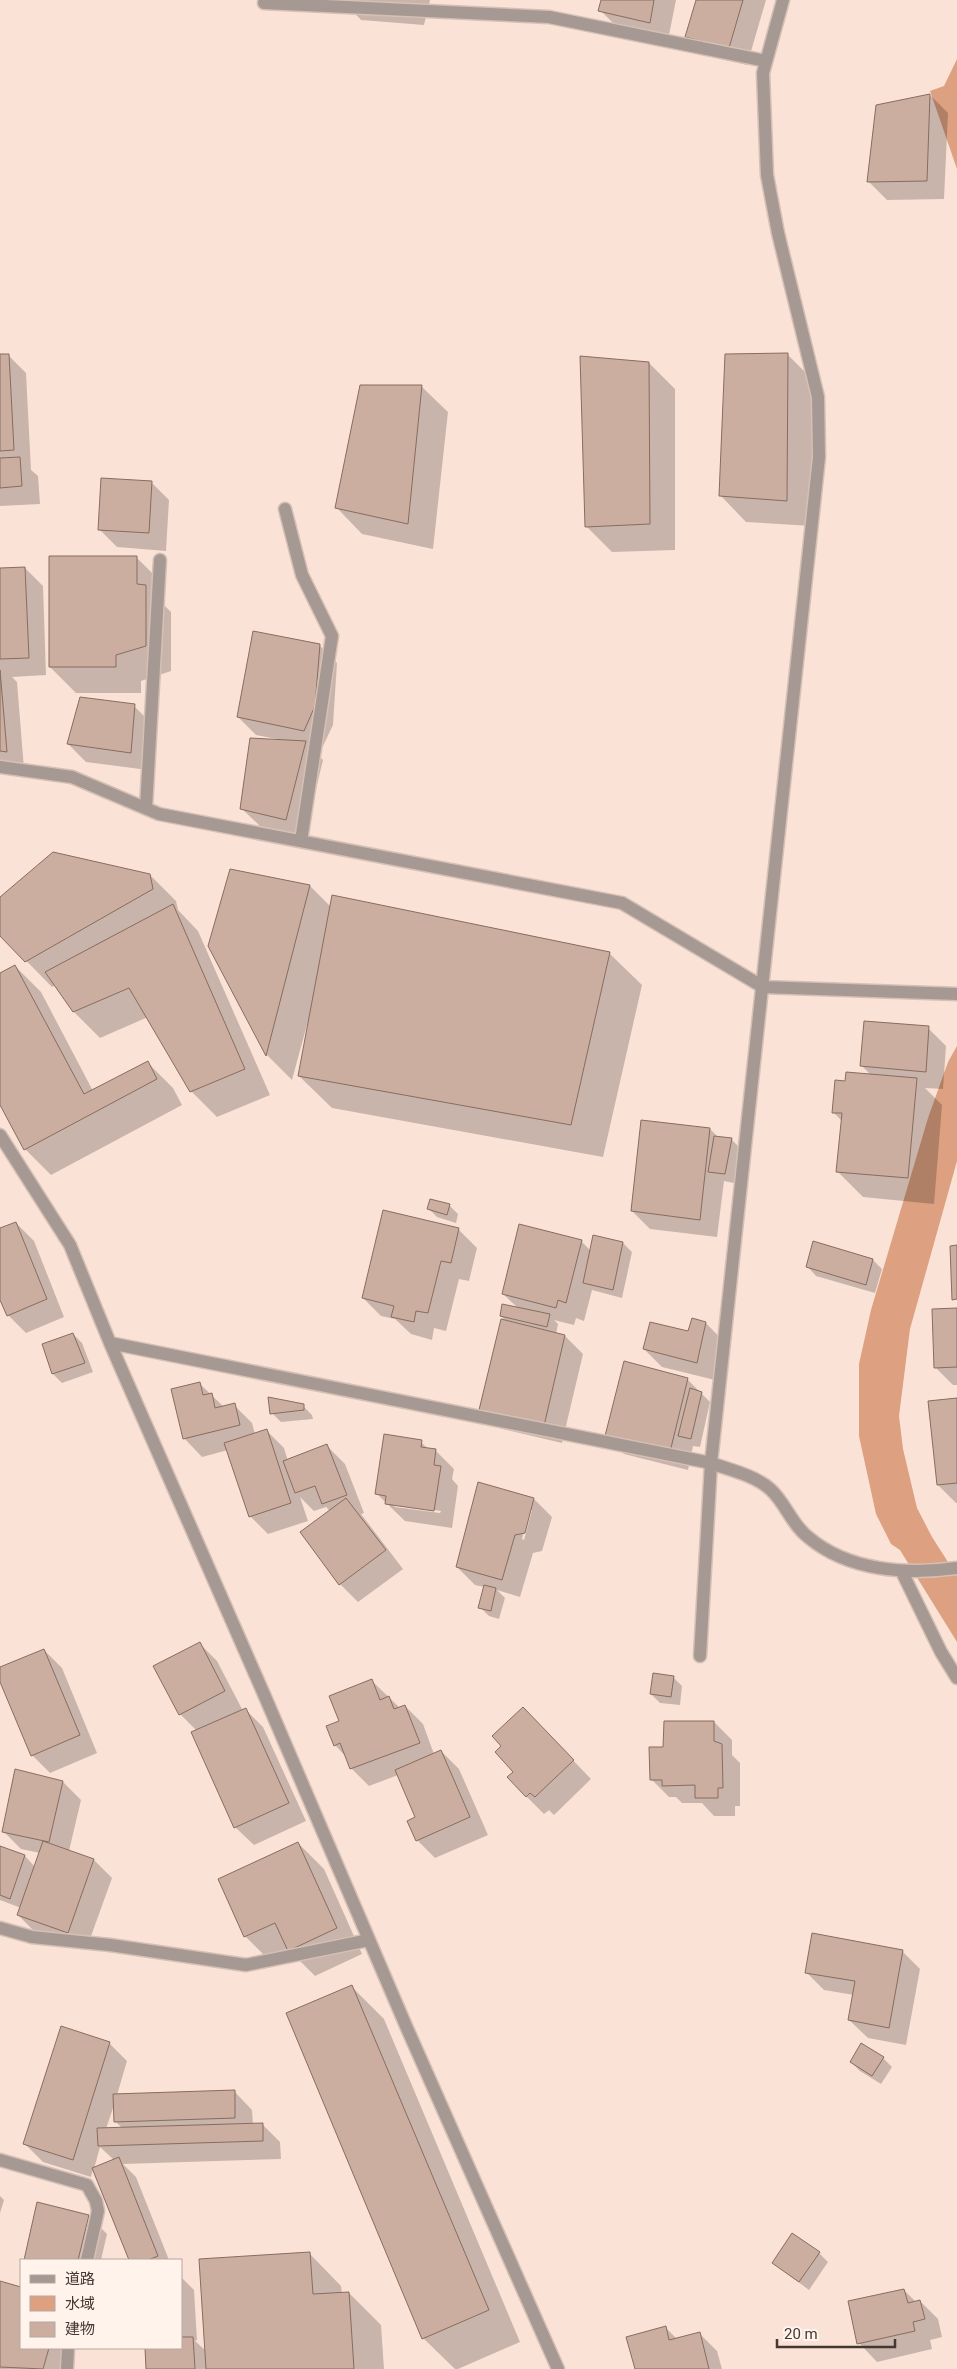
<svg xmlns="http://www.w3.org/2000/svg" width="957" height="2369" font-family="Roboto,'Noto Sans JP',sans-serif">
  <rect width="100%" height="100%" fill="#fbe2d6"/>
  <path fill="#dda080" d="M 957,59 L 957,169 L 930,91 L 944,86 Z
    M 957,1046 L 957,1161 L 910,1329 L 899,1416 L 903,1449 L 917,1508 L 932,1537 L 957,1576 L 957,1642 L 900,1550 L 891,1544 L 876,1514 L 859,1436 L 859,1364 L 871,1310 L 928,1118 L 948,1062 Z"/>
  <path fill="#0003" fill-rule="evenodd" d="M 342,0 L 430,0 L 424,25 L 361,20 Z
    M 602,0 L 676,0 L 668,40 L 618,28 L 600,10 Z
    M 697,0 L 766,0 L 747,65 L 704,55 L 686,37 Z
    M 930,95 L 948,113 L 944,199 L 887,200 L 869,182 Z
    M 787,354 L 813,380 L 812,526 L 746,522 L 721,496 Z
    M 8,355 L 26,373 L 31,470 L 38,476 L 40,504 L 0,506 L 0,356 Z
    M 649,363 L 675,389 L 675,550 L 612,552 L 586,526 Z
    M 361,386 L 422,387 L 448,412 L 433,549 L 362,534 L 337,508 Z
    M 151,482 L 169,500 L 166,551 L 117,547 L 99,529 Z
    M 136,557 L 162,583 L 162,603 L 171,612 L 171,671 L 141,681 L 141,693 L 76,693 L 50,667 Z
    M 25,568 L 43,586 L 46,675 L 12,677 L 17,682 L 24,769 L 0,765 L 0,569 Z
    M 319,645 L 337,663 L 333,725 L 322,748 L 308,745 L 323,760 L 304,838 L 260,826 L 241,808 L 277,739 L 256,735 L 238,717 Z
    M 134,706 L 152,724 L 148,770 L 86,762 L 68,744 Z
    M 231,870 L 310,886 L 331,907 L 609,953 L 642,985 L 603,1157 L 332,1108 L 299,1076 L 310,1021 L 308,1021 L 292,1080 L 267,1055 L 209,946 Z
    M 150,875 L 176,901 L 178,910 L 198,931 L 270,1095 L 217,1117 L 191,1091 L 148,1017 L 100,1038 L 74,1012 L 56,985 L 52,987 L 0,934 L 0,898 Z
    M 15,966 L 41,992 L 93,1091 L 147,1062 L 173,1088 L 182,1105 L 51,1175 L 25,1149 L 0,1102 L 0,974 Z
    M 928,1028 L 946,1046 L 943,1089 L 925,1088 L 942,1105 L 934,1204 L 863,1197 L 837,1171 L 842,1121 L 833,1112 L 846,1082 L 871,1075 L 862,1066 Z
    M 710,1129 L 718,1137 L 731,1139 L 740,1148 L 734,1183 L 724,1181 L 717,1237 L 650,1229 L 632,1211 Z
    M 449,1205 L 458,1214 L 456,1223 L 437,1217 L 428,1208 Z
    M 384,1211 L 459,1230 L 477,1248 L 469,1281 L 459,1279 L 446,1331 L 434,1328 L 432,1340 L 411,1334 L 395,1319 L 381,1316 L 363,1298 Z
    M 16,1223 L 34,1241 L 64,1317 L 26,1333 L 8,1315 L 0,1296 L 0,1230 Z
    M 581,1241 L 591,1251 L 623,1243 L 632,1252 L 622,1298 L 592,1290 L 584,1321 L 576,1318 L 574,1325 L 554,1320 L 558,1324 L 556,1334 L 565,1336 L 583,1354 L 562,1443 L 499,1428 L 481,1410 L 507,1322 L 501,1316 L 518,1308 L 503,1294 Z
    M 814,1243 L 873,1260 L 882,1269 L 875,1293 L 816,1276 L 807,1266 Z
    M 957,1309 L 957,1385 L 953,1385 L 935,1367 Z
    M 693,1320 L 706,1323 L 724,1342 L 715,1380 L 662,1367 L 644,1349 L 689,1332 Z
    M 73,1334 L 82,1343 L 93,1372 L 62,1383 L 53,1374 L 43,1345 Z
    M 687,1379 L 710,1402 L 700,1447 L 693,1446 L 688,1470 L 624,1454 L 606,1436 Z
    M 200,1384 L 224,1407 L 234,1405 L 252,1423 L 255,1434 L 266,1430 L 284,1448 L 288,1461 L 327,1446 L 345,1464 L 364,1513 L 361,1514 L 403,1569 L 358,1602 L 340,1584 L 302,1532 L 330,1511 L 326,1507 L 314,1511 L 300,1497 L 308,1521 L 268,1534 L 250,1516 L 228,1450 L 202,1457 L 184,1438 Z
    M 957,1399 L 957,1503 L 956,1503 L 938,1485 Z
    M 303,1406 L 312,1415 L 313,1419 L 281,1422 L 272,1413 Z
    M 421,1442 L 429,1450 L 436,1451 L 454,1469 L 452,1479 L 458,1486 L 452,1528 L 405,1521 L 377,1494 ZM 392,1504 L 441,1511 L 440,1513 L 395,1507 Z
    M 534,1499 L 552,1517 L 542,1551 L 533,1553 L 520,1597 L 497,1590 L 505,1598 L 499,1619 L 489,1616 L 480,1607 L 484,1587 L 475,1585 L 457,1567 ZM 530,1510 L 532,1510 L 524,1540 L 522,1539 Z
    M 199,1643 L 217,1661 L 243,1711 L 245,1709 L 263,1727 L 306,1821 L 254,1845 L 235,1827 L 197,1731 L 180,1714 Z
    M 44,1650 L 62,1668 L 97,1753 L 50,1773 L 32,1755 L 0,1679 L 0,1668 Z
    M 673,1677 L 682,1686 L 680,1705 L 660,1703 L 651,1694 Z
    M 372,1681 L 400,1708 L 405,1706 L 423,1724 L 434,1754 L 441,1751 L 459,1769 L 488,1835 L 435,1858 L 417,1840 L 417,1818 L 398,1775 L 369,1786 L 351,1768 L 347,1758 L 335,1745 L 340,1722 Z
    M 714,1722 L 732,1740 L 732,1755 L 740,1763 L 740,1806 L 735,1806 L 735,1816 L 714,1816 L 702,1803 L 682,1803 L 676,1797 L 669,1797 L 651,1779 L 665,1748 Z
    M 541,1727 L 591,1779 L 554,1815 L 549,1810 L 544,1814 L 526,1796 Z
    M 63,1782 L 81,1800 L 69,1851 L 94,1860 L 112,1878 L 86,1950 L 36,1933 L 18,1915 L 21,1908 L 0,1900 L 0,1847 L 25,1856 L 35,1867 L 40,1853 L 21,1849 L 3,1831 Z
    M 298,1843 L 324,1869 L 362,1954 L 315,1976 L 292,1953 L 271,1962 L 245,1936 Z
    M 902,1951 L 920,1969 L 906,2045 L 868,2038 L 849,2020 L 854,1995 L 824,1990 L 806,1972 Z
    M 352,1987 L 384,2019 L 520,2342 L 458,2369 L 455,2369 L 423,2338 Z
    M 109,2043 L 127,2061 L 117,2095 L 234,2091 L 252,2110 L 253,2125 L 262,2124 L 280,2142 L 281,2159 L 123,2164 L 136,2177 L 169,2260 L 130,2260 L 93,2169 L 91,2177 L 43,2162 L 25,2144 ZM 115,2102 L 116,2122 L 122,2128 L 106,2129 ZM 100,2147 L 114,2160 L 94,2169 Z
    M 883,2058 L 892,2067 L 881,2084 L 860,2071 L 851,2062 Z
    M 0,2196 L 4,2200 L 0,2213 Z
    M 38,2204 L 89,2216 L 107,2234 L 101,2260 L 25,2260 Z
    M 309,2253 L 341,2286 L 342,2293 L 349,2293 L 381,2325 L 384,2369 L 148,2369 L 146,2348 L 181,2348 L 181,2277 L 194,2290 L 197,2340 L 195,2341 L 206,2351 Z
    M 819,2253 L 828,2262 L 809,2290 L 773,2263 Z
    M 0,2282 L 21,2288 L 21,2348 L 72,2348 L 66,2369 L 0,2369 Z
    M 904,2290 L 916,2302 L 920,2301 L 938,2319 L 942,2337 L 930,2340 L 932,2349 L 877,2362 L 859,2343 Z
    M 666,2328 L 677,2339 L 699,2333 L 717,2351 L 722,2369 L 636,2369 Z"/>
  <path fill="#cbaea0" stroke="#876d5f" d="M 601,0 L 654,0 L 650,23 L 598,11 Z
    M 696,0 L 743,0 L 729,48 L 685,37 Z
    M 930,94 L 927,181 L 867,182 L 876,105 Z
    M 788,353 L 787,501 L 719,496 L 725,354 Z
    M 0,354 L 9,354 L 14,450 L 0,451 Z
    M 580,356 L 649,362 L 650,524 L 585,527 Z
    M 360,385 L 422,385 L 408,524 L 335,508 Z
    M 20,457 L 22,486 L 0,488 L 0,458 Z
    M 101,478 L 152,481 L 149,533 L 98,530 Z
    M 49,556 L 137,556 L 137,584 L 146,585 L 146,646 L 116,655 L 116,667 L 49,667 Z
    M 25,567 L 29,658 L 0,659 L 0,568 Z
    M 253,631 L 320,644 L 315,706 L 304,731 L 237,717 Z
    M 0,670 L 7,752 L 0,751 Z
    M 80,697 L 135,704 L 131,753 L 67,744 Z
    M 250,738 L 306,741 L 286,820 L 240,809 Z
    M 53,852 L 150,874 L 153,889 L 25,962 L 0,936 L 0,897 Z
    M 230,869 L 310,885 L 266,1056 L 208,946 Z
    M 332,895 L 610,952 L 571,1125 L 298,1076 Z
    M 173,904 L 245,1069 L 190,1092 L 129,988 L 73,1012 L 45,972 Z
    M 15,965 L 84,1094 L 148,1061 L 157,1079 L 24,1150 L 0,1105 L 0,973 Z
    M 864,1021 L 929,1026 L 926,1072 L 860,1066 Z
    M 846,1072 L 917,1078 L 908,1178 L 836,1172 L 842,1113 L 832,1113 L 835,1080 L 845,1081 Z
    M 641,1120 L 710,1128 L 700,1220 L 631,1211 Z
    M 714,1136 L 732,1138 L 725,1174 L 708,1172 Z
    M 430,1199 L 450,1204 L 447,1215 L 427,1209 Z
    M 383,1210 L 459,1228 L 451,1263 L 441,1261 L 428,1313 L 416,1311 L 414,1322 L 391,1317 L 394,1306 L 362,1298 Z
    M 16,1222 L 47,1299 L 7,1316 L 0,1300 L 0,1228 Z
    M 519,1224 L 582,1240 L 566,1303 L 558,1300 L 556,1308 L 502,1294 Z
    M 593,1235 L 623,1242 L 613,1290 L 583,1283 Z
    M 813,1241 L 873,1259 L 866,1285 L 806,1267 Z
    M 957,1245 L 957,1299 L 952,1300 L 950,1246 Z
    M 502,1304 L 550,1314 L 547,1327 L 500,1316 Z
    M 957,1308 L 957,1367 L 934,1368 L 932,1309 Z
    M 692,1318 L 706,1322 L 697,1363 L 643,1349 L 650,1322 L 688,1331 Z
    M 501,1319 L 565,1335 L 544,1426 L 479,1410 Z
    M 73,1333 L 85,1363 L 52,1374 L 42,1344 Z
    M 624,1361 L 688,1378 L 670,1452 L 605,1436 Z
    M 200,1382 L 203,1395 L 212,1393 L 215,1408 L 235,1403 L 240,1425 L 183,1439 L 171,1389 Z
    M 690,1388 L 702,1392 L 691,1439 L 678,1436 Z
    M 268,1397 L 304,1404 L 304,1410 L 270,1414 Z
    M 957,1398 L 957,1483 L 937,1485 L 928,1401 Z
    M 267,1429 L 291,1503 L 249,1517 L 224,1443 Z
    M 384,1434 L 422,1440 L 421,1447 L 436,1449 L 434,1465 L 441,1466 L 434,1511 L 385,1504 L 386,1496 L 375,1494 Z
    M 327,1444 L 347,1495 L 322,1504 L 315,1486 L 295,1493 L 283,1461 Z
    M 478,1482 L 534,1498 L 525,1533 L 515,1535 L 502,1580 L 456,1567 Z
    M 346,1498 L 386,1550 L 339,1585 L 300,1532 Z
    M 484,1585 L 496,1588 L 491,1611 L 478,1608 Z
    M 200,1642 L 225,1691 L 179,1715 L 153,1666 Z
    M 44,1649 L 80,1735 L 31,1756 L 0,1682 L 0,1667 Z
    M 653,1673 L 674,1676 L 671,1697 L 650,1694 Z
    M 372,1679 L 380,1700 L 389,1696 L 394,1709 L 405,1705 L 420,1743 L 350,1769 L 340,1743 L 334,1746 L 326,1726 L 339,1721 L 329,1696 Z
    M 523,1707 L 574,1760 L 535,1797 L 530,1793 L 526,1797 L 507,1777 L 513,1772 L 495,1752 L 501,1746 L 492,1736 Z
    M 246,1708 L 289,1803 L 234,1828 L 191,1732 Z
    M 664,1721 L 714,1721 L 714,1741 L 722,1744 L 723,1788 L 718,1788 L 718,1798 L 695,1798 L 695,1785 L 662,1786 L 662,1780 L 650,1780 L 649,1747 L 663,1747 Z
    M 441,1750 L 470,1817 L 416,1841 L 407,1821 L 415,1817 L 395,1770 Z
    M 15,1769 L 63,1781 L 49,1842 L 2,1832 Z
    M 43,1841 L 94,1859 L 68,1933 L 17,1915 Z
    M 298,1842 L 337,1928 L 288,1951 L 275,1923 L 244,1937 L 218,1879 Z
    M 0,1846 L 25,1855 L 10,1899 L 0,1895 Z
    M 812,1933 L 903,1950 L 889,2028 L 848,2020 L 855,1981 L 805,1973 Z
    M 352,1985 L 489,2310 L 422,2339 L 286,2013 Z
    M 61,2026 L 110,2042 L 73,2160 L 23,2144 Z
    M 861,2043 L 884,2057 L 872,2076 L 850,2062 Z
    M 235,2090 L 235,2118 L 114,2122 L 113,2094 Z
    M 263,2123 L 263,2141 L 98,2146 L 97,2128 Z
    M 119,2157 L 158,2256 L 148,2260 L 129,2260 L 92,2168 Z
    M 37,2202 L 89,2215 L 78,2260 L 24,2260 Z
    M 792,2233 L 820,2252 L 799,2282 L 772,2263 Z
    M 310,2252 L 313,2294 L 349,2292 L 354,2369 L 206,2369 L 199,2259 Z
    M 0,2281 L 21,2287 L 21,2348 L 49,2348 L 43,2369 L 0,2367 Z
    M 904,2289 L 908,2303 L 920,2300 L 925,2319 L 913,2322 L 915,2331 L 857,2344 L 848,2301 Z
    M 666,2326 L 669,2340 L 700,2332 L 709,2369 L 635,2369 L 626,2337 Z
    M 181,2337 L 193,2337 L 195,2369 L 146,2369 L 145,2348 L 181,2348 Z"/>
  <g fill="none" stroke-linecap="round" stroke-linejoin="round">
    <g stroke="#d6c0b5" stroke-width="15">
      <path id="minor" d="M 264,3 L 549,17 L 766,61
        M 285,509 L 302,575 L 332,636 L 301,841
        M 0,767 L 72,777 L 159,814 L 622,903 L 763,987 L 957,994
        M 146,808 L 160,560
        M 0,1135 L 70,1245 L 110,1343 L 266,1699 L 406,2026 L 558,2369
        M 110,1343 L 711,1463 C 730,1470 754,1475 770,1489 C 785,1502 792,1525 808,1537 C 848,1571 907,1575 957,1568
        M 902,1572 L 941,1652 L 957,1678
        M 700,1656 L 711,1463 L 819,457 L 818,397 L 778,233 L 767,175 L 763,73 L 783,0
        M 0,1928 L 32,1937 L 110,1945 L 246,1965 L 369,1940
        M 0,2160 L 87,2185 L 96,2201 L 98,2211 L 87,2260
        M 67,2369 L 68,2348"/>
    </g>
    <use href="#minor" stroke="#a69993" stroke-width="12"/>
  </g>
  <rect x="20" y="2259" width="162" height="90" fill="#fff3ec" stroke="#b4a8a2"/>
  <rect x="30" y="2275" width="25" height="8" fill="#a69993" stroke="#b4a8a2"/>
  <text x="65" y="2284" font-size="15" fill="#433832">道路</text>
  <rect x="30" y="2296" width="25" height="15" fill="#dda080" stroke="#b4a8a2"/>
  <text x="65" y="2309" font-size="15" fill="#433832">水域</text>
  <rect x="30" y="2322" width="25" height="15" fill="#cbaea0" stroke="#b4a8a2"/>
  <text x="65" y="2334" font-size="15" fill="#433832">建物</text>
  <path d="M777 2339v8h118v-8" fill="none" stroke="#433832" stroke-width="2.5"/>
  <text x="784" y="2339" font-size="15" fill="#433832" stroke="#fff3ec" stroke-width="4" paint-order="stroke">20 m</text>
</svg>
